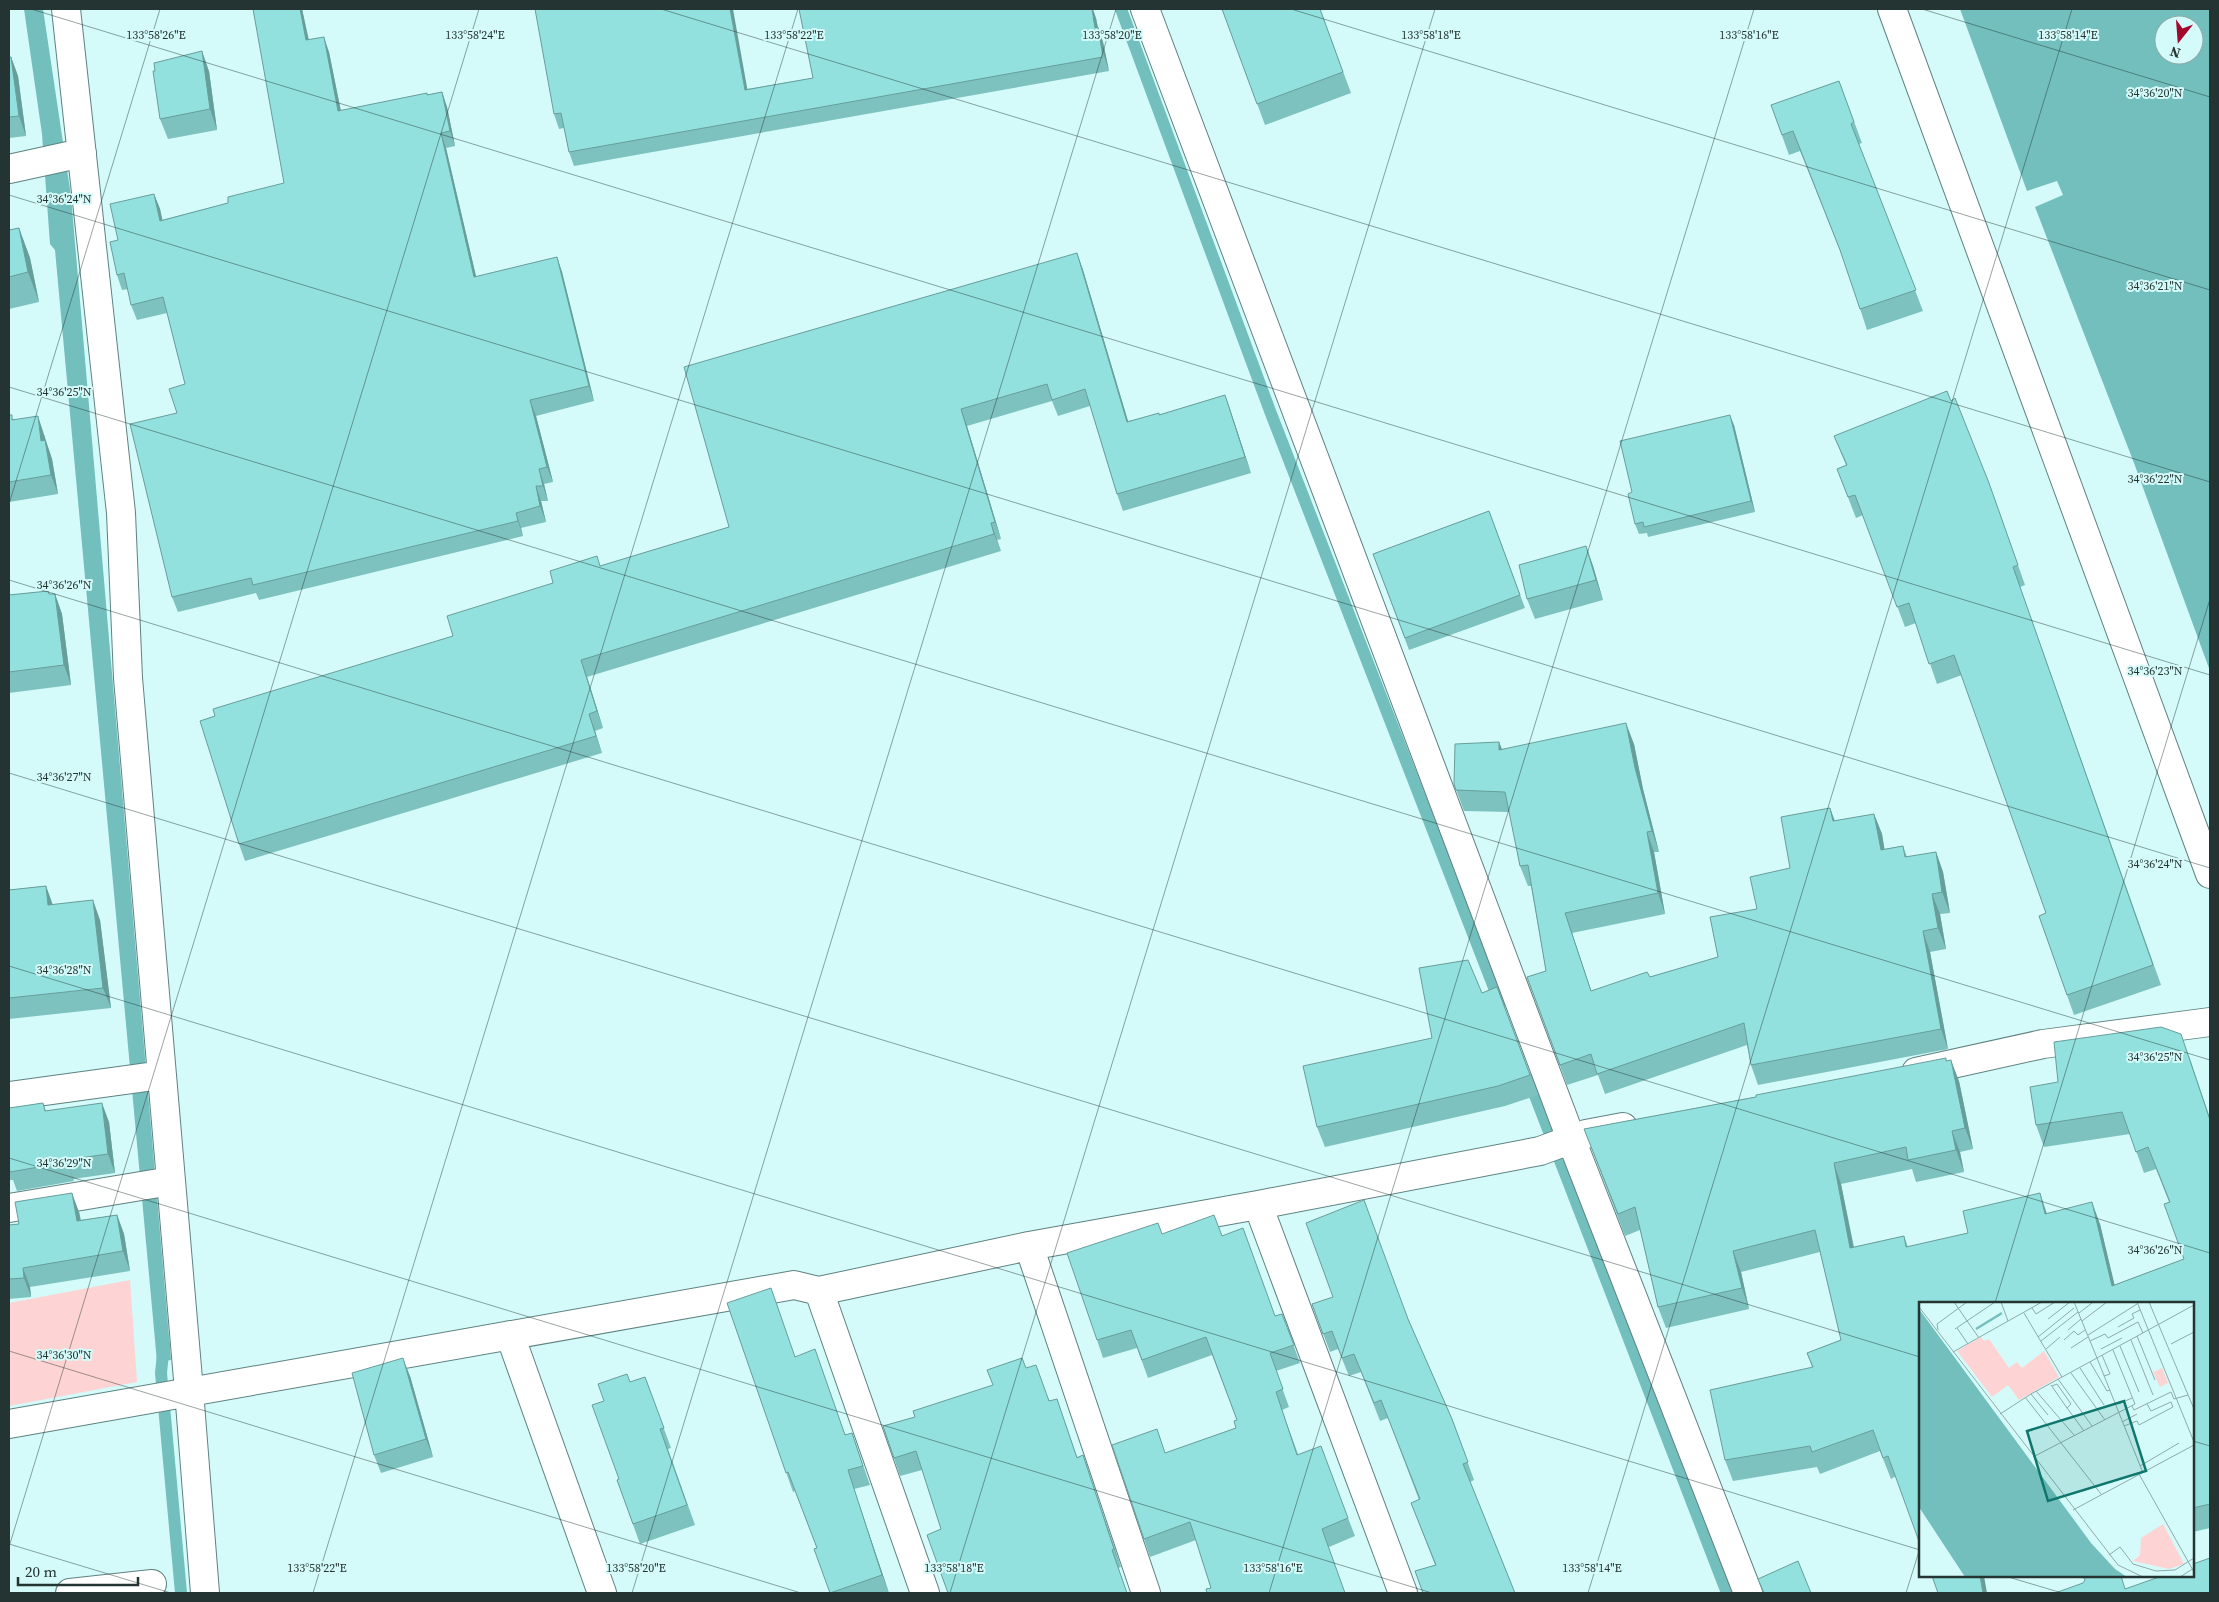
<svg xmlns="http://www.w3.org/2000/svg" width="2219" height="1602" font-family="'Source Serif 4',serif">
  <rect width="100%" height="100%" fill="#d4fbf9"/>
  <path fill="#fed3d3" d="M 130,1280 L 137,1382 L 9,1406 L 9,1303 Z"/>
  <path fill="#72bfbd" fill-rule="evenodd" d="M 24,9 L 43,9 L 71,196 L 171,1360 L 157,1362 L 55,250 L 50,244 L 42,134 Z
    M 1960,9 L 2210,9 L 2210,671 L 2134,463 L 2035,207 L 2063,195 L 2057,181 L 2027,191 ZM 2164,25 L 2194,25 L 2194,55 L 2164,55 Z"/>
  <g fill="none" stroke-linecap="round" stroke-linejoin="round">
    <path stroke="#72bfbd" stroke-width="12" d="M 1121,9 L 1270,411 L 1500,1003
      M 1529,1080 L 1727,1593
      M 164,1344 L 161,1373 L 181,1593"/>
    <g stroke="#5e8281" stroke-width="30">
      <path id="minor" d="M 66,9 L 121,513 L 128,678 L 189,1391 L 205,1593
        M 1145,9 L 1576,1152 L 1748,1593
        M 1892,9 L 2210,874
        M 9,169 L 82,153
        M 1916,1072 L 2043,1044 L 2210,1022
        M 9,1096 L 162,1075
        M 1258,1205 L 1403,1593
        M 9,1208 L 171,1181
        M 1029,1246 L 1146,1593
        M 819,1291 L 925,1593
        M 510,1335 L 602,1593
        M 9,1424 L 794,1285 L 819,1291 L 1029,1246 L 1258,1205 L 1540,1151 L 1586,1134 L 1623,1127
        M 70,1593 L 152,1584"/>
    </g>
    <use href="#minor" stroke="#fff" stroke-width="28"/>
  </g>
  <path fill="#7ec2bf" d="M 302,9 L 309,40 L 329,52 L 341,111 L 442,92 L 447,107 L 455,146 L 446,148 L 476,277 L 557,257 L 562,272 L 594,401 L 536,416 L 553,482 L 544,484 L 548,501 L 541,501 L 546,522 L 521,528 L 523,536 L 259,600 L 256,593 L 178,612 L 172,597 L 177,413 L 185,384 L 167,313 L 137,320 L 131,305 L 128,289 L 122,290 L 117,275 L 118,240 L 154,194 L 160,209 L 162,220 L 228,203 L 284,183 Z
    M 1222,9 L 1320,9 L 1351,93 L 1265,125 Z
    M 1096,18 L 1098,28 L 1103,42 L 1109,71 L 574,166 L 569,152 L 564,128 L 559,129 L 554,114 L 747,89 L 813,78 Z
    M 9,57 L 11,57 L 18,76 L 26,136 L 9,138 Z
    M 209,71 L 217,130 L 168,139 L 160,119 Z
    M 1839,81 L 1862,143 L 1859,144 L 1923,311 L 1867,330 L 1844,260 L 1800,151 L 1789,155 L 1771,105 Z
    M 19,228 L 30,258 L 39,302 L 9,309 L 9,230 Z
    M 1077,253 L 1083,270 L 1128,421 L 1159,415 L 1225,395 L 1251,473 L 1123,511 L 1117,494 L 1090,406 L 1058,416 L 1052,401 L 967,426 L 1001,539 L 997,540 L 1001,551 L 587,677 L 603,728 L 595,731 L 602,753 L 245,861 L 239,844 L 215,716 L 453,636 L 553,583 L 601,566 L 729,527 Z
    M 1951,401 L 1989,483 L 2025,585 L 2020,587 L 2161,985 L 2074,1015 L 2039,916 L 2046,913 L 1962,675 L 1937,684 L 1916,623 L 1905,627 L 1863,515 L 1856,518 L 1837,469 L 1846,465 L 1834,436 Z
    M 9,415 L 13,419 L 45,436 L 45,440 L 52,459 L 58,494 L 9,502 Z
    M 1734,425 L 1755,512 L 1648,537 L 1647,533 L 1639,534 L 1635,524 L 1632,492 Z
    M 1489,511 L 1525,608 L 1409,650 L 1373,554 Z
    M 1586,546 L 1593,566 L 1603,600 L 1535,619 L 1527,599 Z
    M 48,591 L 49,594 L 55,594 L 62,614 L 71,685 L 9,693 L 9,595 Z
    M 1499,742 L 1502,749 L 1634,744 L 1643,789 L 1659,852 L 1654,852 L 1665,914 L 1572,933 L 1591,991 L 1650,977 L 1718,957 L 1790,868 L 1830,808 L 1835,821 L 1874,814 L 1882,834 L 1884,849 L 1903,846 L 1907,857 L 1936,852 L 1943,872 L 1950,913 L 1940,914 L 1946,949 L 1930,952 L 1948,1049 L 1758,1085 L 1751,1065 L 1747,1045 L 1605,1094 L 1598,1075 L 1567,1085 L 1527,977 L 1546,971 L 1531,886 L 1528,886 L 1520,866 L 1510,812 L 1464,811 L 1454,784 Z
    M 46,886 L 53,905 L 100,920 L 111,1008 L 9,1019 L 9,890 Z
    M 1497,987 L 1538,1095 L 1505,1106 L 1325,1147 L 1317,1127 L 1432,1038 L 1482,993 Z
    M 2189,1056 L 2210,1118 L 2210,1528 L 2193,1532 L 2193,1303 L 1891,1479 L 1880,1451 L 1820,1474 L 1817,1467 L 1733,1481 L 1725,1460 L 1812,1367 L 1807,1353 L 1841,1340 L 1820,1252 L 1741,1272 L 1749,1309 L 1666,1328 L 1658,1307 L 1640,1230 L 1625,1236 L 1584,1129 L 1947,1061 L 1959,1081 L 1973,1149 L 1960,1152 L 1964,1172 L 1916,1182 L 1912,1169 L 1841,1184 L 1854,1247 L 1904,1236 L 1908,1247 L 1968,1233 L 2047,1213 L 2100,1224 L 2114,1285 L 2184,1259 L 2169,1202 L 2156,1169 L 2144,1173 L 2130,1134 L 2044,1147 L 2036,1125 L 2058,1082 Z
    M 43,1103 L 46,1111 L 109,1122 L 115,1173 L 73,1179 L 74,1181 L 17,1191 L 13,1180 L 9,1180 L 9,1108 Z
    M 79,1212 L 81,1220 L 117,1215 L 124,1234 L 130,1271 L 30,1287 L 31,1297 L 9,1299 L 9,1225 L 19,1224 Z
    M 1162,1234 L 1222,1236 L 1275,1316 L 1282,1314 L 1300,1363 L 1276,1371 L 1289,1407 L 1282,1410 L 1298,1454 L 1348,1518 L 1355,1536 L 1329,1547 L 1211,1588 L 1196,1540 L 1150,1557 L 1144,1539 L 1166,1453 L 1236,1428 L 1237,1420 L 1212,1355 L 1148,1378 L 1137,1348 L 1103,1358 L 1097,1340 Z
    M 727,1303 L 795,1356 L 846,1435 L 852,1433 L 870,1485 L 854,1489 L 889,1593 L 830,1593 L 817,1548 L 795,1491 L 793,1492 Z
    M 1312,1304 L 1408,1319 L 1452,1419 L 1474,1480 L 1470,1482 L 1515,1593 L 1423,1593 L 1415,1571 L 1435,1565 L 1411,1503 L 1419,1500 L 1388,1418 L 1380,1421 L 1361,1372 L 1349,1376 L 1338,1349 L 1330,1352 Z
    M 1026,1368 L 1050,1401 L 1057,1399 L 1077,1457 L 1083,1455 L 1121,1567 L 1118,1568 L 941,1529 L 922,1470 L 900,1476 L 883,1426 L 915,1417 L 993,1385 Z
    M 410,1376 L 433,1457 L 381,1473 L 374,1455 Z
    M 645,1377 L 671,1448 L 668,1449 L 695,1525 L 640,1544 L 617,1480 L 619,1480 L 604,1401 Z"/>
  <path fill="#679e9b" d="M 300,9 L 302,9 L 312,56 L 306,40 Z
    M 730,9 L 733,9 L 750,104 L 745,90 Z
    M 1092,9 L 1093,9 L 1096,18 L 1098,28 L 1103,42 L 1109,71 L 1095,28 Z
    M 324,37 L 329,52 L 344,127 L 338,111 Z
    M 202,51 L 209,71 L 217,130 L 210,109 Z
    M 11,57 L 18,76 L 26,136 L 19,116 Z
    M 442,92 L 447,107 L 455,146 L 450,131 Z
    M 441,133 L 446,148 L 480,293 L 474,277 Z
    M 154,194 L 160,209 L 166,236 L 160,221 Z
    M 19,228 L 30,258 L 39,302 L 28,272 Z
    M 1077,253 L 1083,270 L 1133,438 L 1127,422 Z
    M 557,257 L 562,272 L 594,401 L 589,386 Z
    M 1225,395 L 1231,412 L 1251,473 L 1245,457 Z
    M 530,400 L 536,416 L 553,482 L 547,467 Z
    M 961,409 L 967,426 L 1001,539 L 995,522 Z
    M 1730,415 L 1734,425 L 1755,512 L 1751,501 Z
    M 38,416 L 52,459 L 58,494 L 51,475 L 41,441 Z
    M 539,469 L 544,484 L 548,501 L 543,486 Z
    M 536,486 L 541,501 L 546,522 L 540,506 Z
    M 516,513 L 521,528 L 523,536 L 518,521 Z
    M 991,523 L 997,540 L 1001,551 L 994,534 Z
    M 1586,546 L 1593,566 L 1603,600 L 1596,580 Z
    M 55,594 L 62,614 L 71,685 L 64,665 Z
    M 581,660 L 587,677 L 603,728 L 597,711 Z
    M 589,714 L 595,731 L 602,753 L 596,736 Z
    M 1626,723 L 1634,744 L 1643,789 L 1659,852 L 1652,831 L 1635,768 Z
    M 1499,742 L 1507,763 L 1499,750 Z
    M 1830,808 L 1837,828 L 1833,821 Z
    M 1874,814 L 1882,834 L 1888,870 L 1881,850 Z
    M 1647,832 L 1654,852 L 1665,914 L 1658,893 Z
    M 1936,852 L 1943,872 L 1950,913 L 1942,892 Z
    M 46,886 L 53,906 L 48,905 Z
    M 1932,894 L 1940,914 L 1946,949 L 1938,928 Z
    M 93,900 L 100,920 L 111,1008 L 103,988 Z
    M 1565,913 L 1572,933 L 1598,1012 Z
    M 1923,931 L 1930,952 L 1948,1049 L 1941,1029 Z
    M 1951,1060 L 1959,1081 L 1973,1149 L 1965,1128 Z
    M 102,1103 L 109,1122 L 115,1173 L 108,1154 Z
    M 1952,1131 L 1960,1152 L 1964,1172 L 1956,1150 Z
    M 66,1160 L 73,1179 L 74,1181 L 67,1162 Z
    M 1834,1163 L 1841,1184 L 1858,1270 L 1850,1248 Z
    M 72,1193 L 79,1212 L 84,1240 L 77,1221 Z
    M 2040,1193 L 2047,1214 L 2045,1214 Z
    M 2092,1202 L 2100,1224 L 2119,1303 L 2112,1286 Z
    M 117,1215 L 124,1234 L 130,1271 L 123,1251 Z
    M 1733,1251 L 1741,1272 L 1749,1309 L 1742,1288 Z
    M 23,1268 L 30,1287 L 31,1297 L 24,1278 Z
    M 403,1358 L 410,1376 L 433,1457 L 426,1439 Z
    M 1083,1455 L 1089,1474 L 1121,1567 L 1114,1549 Z
    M 848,1470 L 854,1489 L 889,1593 L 882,1575 Z
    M 1980,1576 L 1984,1576 L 1987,1593 L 1983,1593 Z"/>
  <path fill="#93e1de" stroke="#679e9b" d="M 253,9 L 300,9 L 306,40 L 324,37 L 338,111 L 427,93 L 427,95 L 442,92 L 450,131 L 441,133 L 474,277 L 557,257 L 589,386 L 530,400 L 547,467 L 539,469 L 543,486 L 536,486 L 540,506 L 516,513 L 518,521 L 253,585 L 251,578 L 172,597 L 130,424 L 177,413 L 169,389 L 185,384 L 163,297 L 131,305 L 124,273 L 117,275 L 110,242 L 118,240 L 110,204 L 154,194 L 160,221 L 228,203 L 228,197 L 284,183 Z
    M 535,9 L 730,9 L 745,90 L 813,78 L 799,9 L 1092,9 L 1095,28 L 1098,27 L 1103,57 L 569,152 L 561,113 L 554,114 Z
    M 1222,9 L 1320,9 L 1343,72 L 1257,104 Z
    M 202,51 L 210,109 L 160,119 L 153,71 L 155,71 L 154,63 Z
    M 9,57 L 11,57 L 19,116 L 9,117 Z
    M 1839,81 L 1854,122 L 1851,124 L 1916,290 L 1860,309 L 1840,250 L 1793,131 L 1782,135 L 1771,105 Z
    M 19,228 L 28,272 L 9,277 L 9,230 Z
    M 1077,253 L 1127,422 L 1159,413 L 1159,415 L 1225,395 L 1245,457 L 1117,494 L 1085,389 L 1052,400 L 1047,384 L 961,409 L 995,522 L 991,523 L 994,534 L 581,660 L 597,711 L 589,714 L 596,736 L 239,844 L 200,721 L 215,716 L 213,709 L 453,636 L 447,616 L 553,583 L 550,571 L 597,556 L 600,566 L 729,527 L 684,367 Z
    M 1947,391 L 1951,401 L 1955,398 L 1989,483 L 2018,565 L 2013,567 L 2153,965 L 2067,995 L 2039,916 L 2046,913 L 1954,655 L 1929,664 L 1909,603 L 1897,607 L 1855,495 L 1848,497 L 1837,469 L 1847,465 L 1834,436 Z
    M 9,415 L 12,415 L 12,420 L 38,416 L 41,441 L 45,440 L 51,475 L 9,482 Z
    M 1730,415 L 1751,501 L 1644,527 L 1643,522 L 1635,524 L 1628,494 L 1632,492 L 1620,441 Z
    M 1489,511 L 1520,595 L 1405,638 L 1373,554 Z
    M 1586,546 L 1596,580 L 1527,599 L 1519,565 Z
    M 48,591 L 49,594 L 55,594 L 64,665 L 9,672 L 9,595 Z
    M 1626,723 L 1635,768 L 1652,831 L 1647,832 L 1658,893 L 1565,913 L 1591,991 L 1647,972 L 1650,977 L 1718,957 L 1710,917 L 1757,909 L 1750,877 L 1790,868 L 1781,817 L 1830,808 L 1833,821 L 1874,814 L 1881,850 L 1903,846 L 1905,857 L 1936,852 L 1942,892 L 1932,894 L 1938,928 L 1923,931 L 1941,1029 L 1751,1065 L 1744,1023 L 1597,1074 L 1591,1054 L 1560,1065 L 1527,977 L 1546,971 L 1528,865 L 1520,866 L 1505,792 L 1456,790 L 1454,784 L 1455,744 L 1499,742 L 1499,750 Z
    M 46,886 L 48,905 L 93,900 L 103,988 L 9,998 L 9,890 Z
    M 1468,960 L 1482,993 L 1497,987 L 1530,1075 L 1498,1086 L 1317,1127 L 1303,1066 L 1432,1038 L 1419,968 Z
    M 2161,1027 L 2181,1034 L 2210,1120 L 2210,1504 L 2193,1508 L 2193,1303 L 1920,1303 L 1920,1544 L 1888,1456 L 1883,1458 L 1873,1430 L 1812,1452 L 1810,1446 L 1725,1460 L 1710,1390 L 1813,1367 L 1807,1353 L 1841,1340 L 1815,1230 L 1733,1251 L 1742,1288 L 1658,1307 L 1635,1207 L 1618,1214 L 1584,1129 L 1756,1097 L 1756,1095 L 1946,1058 L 1946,1061 L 1951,1060 L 1965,1128 L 1952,1131 L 1956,1150 L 1908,1160 L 1906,1147 L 1834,1163 L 1850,1248 L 1904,1236 L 1906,1247 L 1968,1233 L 1963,1211 L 2040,1193 L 2045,1214 L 2092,1202 L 2112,1286 L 2184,1259 L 2164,1204 L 2170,1202 L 2148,1147 L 2136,1152 L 2122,1112 L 2036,1125 L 2030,1087 L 2058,1082 L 2054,1042 Z
    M 43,1103 L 45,1111 L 102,1103 L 108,1154 L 66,1160 L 67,1162 L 10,1172 L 9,1165 L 9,1108 Z
    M 72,1193 L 77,1221 L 117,1215 L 123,1251 L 23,1268 L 24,1278 L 9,1279 L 9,1225 L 19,1224 L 15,1202 Z
    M 1364,1200 L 1408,1319 L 1452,1419 L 1468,1462 L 1463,1464 L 1515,1593 L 1423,1593 L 1415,1571 L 1436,1565 L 1411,1503 L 1420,1499 L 1381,1400 L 1374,1403 L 1354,1354 L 1342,1358 L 1332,1331 L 1323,1334 L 1312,1304 L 1333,1297 L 1306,1223 Z
    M 1214,1215 L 1222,1236 L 1243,1228 L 1275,1316 L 1282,1314 L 1294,1345 L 1270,1353 L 1283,1389 L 1276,1392 L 1297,1455 L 1321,1446 L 1348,1518 L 1322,1529 L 1345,1593 L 1207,1593 L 1206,1589 L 1211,1588 L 1190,1522 L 1144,1539 L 1112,1445 L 1157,1429 L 1165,1453 L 1236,1428 L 1234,1421 L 1237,1420 L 1206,1337 L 1142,1360 L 1131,1330 L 1097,1340 L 1067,1253 L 1158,1223 L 1162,1234 Z
    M 771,1288 L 795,1357 L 815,1349 L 845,1435 L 852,1433 L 863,1466 L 848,1470 L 882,1575 L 830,1593 L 814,1549 L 817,1548 L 788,1472 L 786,1473 L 727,1303 Z
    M 403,1358 L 426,1439 L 374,1455 L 352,1373 Z
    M 1022,1358 L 1026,1368 L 1036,1365 L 1049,1401 L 1057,1399 L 1077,1458 L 1083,1455 L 1114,1549 L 1112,1550 L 1127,1593 L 948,1593 L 927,1535 L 941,1529 L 916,1451 L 894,1458 L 883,1426 L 915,1417 L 913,1411 L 993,1385 L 987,1370 Z
    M 627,1374 L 630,1382 L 645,1377 L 664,1428 L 660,1429 L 687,1505 L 633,1524 L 617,1480 L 619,1479 L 592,1405 L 604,1401 L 598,1384 Z
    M 2210,1558 L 2210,1593 L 2055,1593 L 2083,1583 L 2085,1580 L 2083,1576 L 2121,1576 L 2125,1589 L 2162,1576 L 2193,1576 L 2193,1564 Z
    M 1798,1561 L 1811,1593 L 1764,1593 L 1758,1579 Z
    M 1932,1576 L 1980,1576 L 1983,1593 L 1938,1593 Z"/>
  <path fill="none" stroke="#243433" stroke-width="1" stroke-opacity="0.45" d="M 31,9 L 2210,675M 661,9 L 2210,482M 1291,9 L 2210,290M 1922,9 L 2210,97M 9,195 L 2210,868M 9,387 L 2210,1060M 9,504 L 160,9M 9,580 L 2210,1253M 9,773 L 1920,1357M 9,966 L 1920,1550M 9,1158 L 1432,1593M 1995,1303 L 2210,599M 9,1351 L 801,1593M 2193,1441 L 2210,1446M 9,1544 L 171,1593M 9,1547 L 479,9M 2005,1576 L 2062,1593M 313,1593 L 798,9M 632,1593 L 1116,9M 950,1593 L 1435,9M 1269,1593 L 1754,9M 1588,1593 L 2072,9M 1906,1593 L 1920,1548"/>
  <g transform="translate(1919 1302)">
    <rect width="275" height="275" fill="#d4fbf9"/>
    <path d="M 62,35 L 65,39 L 70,37 L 90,66 L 98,60 L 103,66 L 125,49 L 140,75 L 100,98 L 89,83 L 73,95 L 38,49 ZM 243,66 L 249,81 L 241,85 L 234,70 ZM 244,222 L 265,262 L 250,267 L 214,259 L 221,253 L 222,236 Z" fill="#fed3d3"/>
    <path d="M 0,7 L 172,241 L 196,267 L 208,275 L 46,275 L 0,205 Z" fill="#72bfbd"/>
    <path fill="none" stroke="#72bfbd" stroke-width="2.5" d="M 57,27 L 83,11"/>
    <path fill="none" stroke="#8eabaa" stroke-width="1" d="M 35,0 L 60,36M 82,0 L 89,19M 155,0 L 178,56M 218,0 L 275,140M 230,0 L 275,107M 0,5 L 199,263 L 224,275M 113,6 L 117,12 L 136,0M 105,11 L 143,75M 160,11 L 173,1M 129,17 L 151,0M 163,19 L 188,0M 199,25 L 215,16 L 213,12 L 221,8M 38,26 L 49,42M 36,27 L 76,0M 19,28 L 18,22 L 48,0M 149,28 L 162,17M 169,33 L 218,2M 218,34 L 236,78M 119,35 L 155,6M 145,38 L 155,29 L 159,33 L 166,28M 212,38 L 234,93M 122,39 L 159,10M 171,39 L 186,32 L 189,36 L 219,20 L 224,31M 252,42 L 275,30M 201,44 L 220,90M 152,46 L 169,35M 127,47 L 141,35M 182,47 L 203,36M 34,50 L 123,0M 183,53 L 191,72 L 185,74M 178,56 L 224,171M 171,60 L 188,89 L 191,88M 161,66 L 185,103M 152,71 L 186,118M 139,77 L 173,124M 132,83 L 148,106M 133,84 L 138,82 L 152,102 L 148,106 L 165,129M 117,89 L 155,133M 112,92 L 129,113M 106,95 L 182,192M 199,102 L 213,96M 228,102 L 232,109 L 252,100M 213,104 L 215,108 L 252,90 L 255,97 L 269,93M 81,112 L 112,92 L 275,3M 203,120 L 218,112M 205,124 L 218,119 L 220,123 L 254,105 L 252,100M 114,155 L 216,102 L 194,48M 221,164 L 260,141M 220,172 L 275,270M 154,208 L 275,143M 190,253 L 201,245 L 214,262 L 237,269 L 256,268 L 275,256M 261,275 L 275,266"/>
    <path fill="#0f766e" fill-opacity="0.15" stroke="#0f766e" stroke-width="2.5" d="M 205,99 L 227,169 L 129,199 L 108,129 Z"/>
    <rect width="275" height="275" fill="none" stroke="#243433" stroke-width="2.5"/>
  </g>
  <g font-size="12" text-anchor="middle" fill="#243433" stroke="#d4fbf9" stroke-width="4" stroke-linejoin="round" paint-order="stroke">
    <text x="156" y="39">133°58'26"E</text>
    <text x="475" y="39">133°58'24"E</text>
    <text x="794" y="39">133°58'22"E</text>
    <text x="1112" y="39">133°58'20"E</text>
    <text x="1431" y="39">133°58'18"E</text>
    <text x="1749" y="39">133°58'16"E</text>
    <text x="2068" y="39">133°58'14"E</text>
    <text x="2155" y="97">34°36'20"N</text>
    <text x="64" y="203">34°36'24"N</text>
    <text x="2155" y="290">34°36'21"N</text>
    <text x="64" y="396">34°36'25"N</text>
    <text x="2155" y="483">34°36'22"N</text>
    <text x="64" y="589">34°36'26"N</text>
    <text x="2155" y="675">34°36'23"N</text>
    <text x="64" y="781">34°36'27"N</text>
    <text x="2155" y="868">34°36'24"N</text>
    <text x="64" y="974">34°36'28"N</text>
    <text x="2155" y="1061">34°36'25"N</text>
    <text x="64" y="1167">34°36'29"N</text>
    <text x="2155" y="1254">34°36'26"N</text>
    <text x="64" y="1359">34°36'30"N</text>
    <text x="317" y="1572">133°58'22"E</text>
    <text x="636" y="1572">133°58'20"E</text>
    <text x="954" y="1572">133°58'18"E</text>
    <text x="1273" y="1572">133°58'16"E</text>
    <text x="1592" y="1572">133°58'14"E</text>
  </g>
  <rect width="2219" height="1602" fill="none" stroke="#243433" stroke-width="20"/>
  <g transform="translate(2179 40) rotate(197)"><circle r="24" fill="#d4fbf9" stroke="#8eabaa"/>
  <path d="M0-4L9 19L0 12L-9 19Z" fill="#a3052d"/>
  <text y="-8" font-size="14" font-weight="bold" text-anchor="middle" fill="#243433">N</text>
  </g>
  <path d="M18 1577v8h120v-8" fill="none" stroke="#243433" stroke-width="2.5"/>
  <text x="25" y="1577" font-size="15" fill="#243433" stroke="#d4fbf9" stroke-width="4" paint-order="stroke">20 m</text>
</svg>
